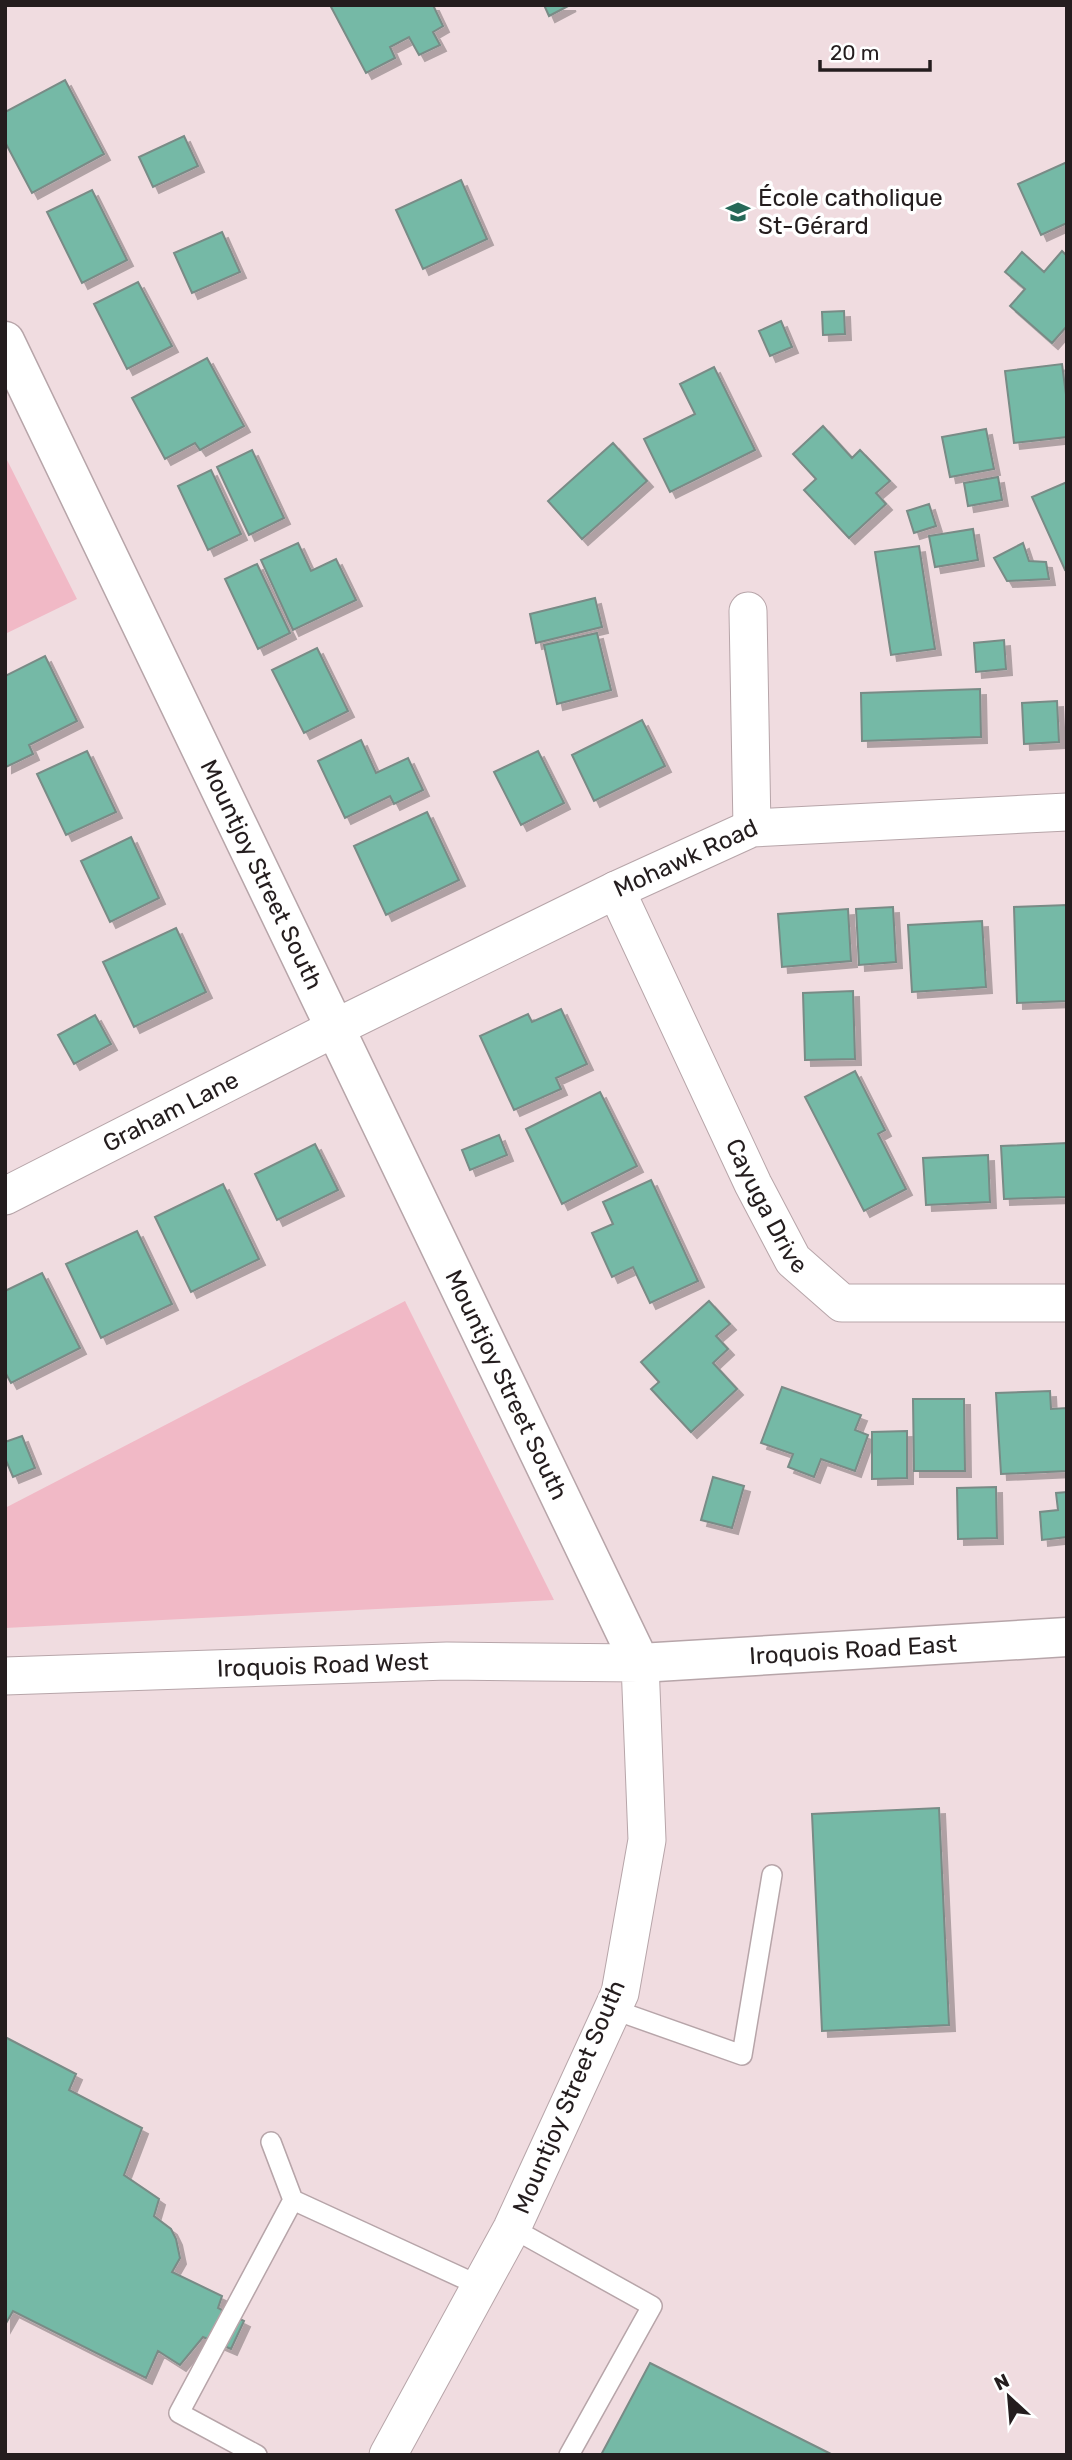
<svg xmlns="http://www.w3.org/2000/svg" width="1072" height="2460" font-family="Rubik,sans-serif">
  <defs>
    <filter id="shadow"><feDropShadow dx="6" dy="6" stdDeviation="0" flood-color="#0004"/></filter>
  </defs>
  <rect width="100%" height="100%" fill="#f0dce0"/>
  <path fill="#f1b9c6" d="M 5,456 L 77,599 L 5,634 Z
    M 405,1301 L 554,1600 L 5,1628 L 5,1508 Z"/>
  <path fill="#74b9a6" stroke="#798b86" stroke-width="2" filter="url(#shadow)" d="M 330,5 L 433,5 L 443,26 L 433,32 L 440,45 L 419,55 L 409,37 L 390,47 L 395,58 L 366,73 Z
    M 544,5 L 570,5 L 549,16 Z
    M 65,80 L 104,154 L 32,193 L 5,142 L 5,112 Z
    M 184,136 L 198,166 L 153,187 L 139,157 Z
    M 1067,162 L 1067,223 L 1041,235 L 1018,184 Z
    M 461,180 L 487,239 L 423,269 L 396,210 Z
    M 92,190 L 127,260 L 82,283 L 47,212 Z
    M 222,232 L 240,272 L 192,293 L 174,253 Z
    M 1062,251 L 1067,256 L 1067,326 L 1052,343 L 1010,306 L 1025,289 L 1005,272 L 1022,252 L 1044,272 Z
    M 138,282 L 172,346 L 127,369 L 94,304 Z
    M 844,311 L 845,334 L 823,335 L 822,312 Z
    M 781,321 L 792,347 L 770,356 L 759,331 Z
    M 207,358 L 244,426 L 200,450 L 195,443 L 165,459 L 132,398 Z
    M 1062,364 L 1067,402 L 1067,437 L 1014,443 L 1005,371 Z
    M 714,367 L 755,450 L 670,492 L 644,439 L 695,414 L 680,384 Z
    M 823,426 L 852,458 L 860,450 L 890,481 L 876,493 L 886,504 L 849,538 L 804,490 L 816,479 L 793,454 Z
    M 986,429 L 994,469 L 950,477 L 942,437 Z
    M 613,443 L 647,481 L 582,539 L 548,501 Z
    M 252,450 L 284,518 L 249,535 L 217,467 Z
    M 211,470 L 241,534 L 208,550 L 178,486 Z
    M 998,477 L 1002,500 L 968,506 L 964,483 Z
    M 1067,482 L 1067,569 L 1065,570 L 1032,497 Z
    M 929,504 L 936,526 L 914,533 L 907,511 Z
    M 973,529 L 978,560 L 935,567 L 929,536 Z
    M 298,543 L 311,571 L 336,559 L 356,600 L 293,630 L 261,560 Z
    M 1023,543 L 1029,561 L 1046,562 L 1049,579 L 1007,581 L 994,558 Z
    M 919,546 L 935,649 L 891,655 L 875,552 Z
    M 257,564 L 290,633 L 258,649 L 225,579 Z
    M 595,598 L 602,627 L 536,643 L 530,614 Z
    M 597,633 L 611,690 L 557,704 L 544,645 Z
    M 1004,640 L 1006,669 L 976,672 L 974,643 Z
    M 317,648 L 348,711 L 304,733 L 272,670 Z
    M 45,656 L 77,721 L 29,745 L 33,754 L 6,767 L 5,676 Z
    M 980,689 L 981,737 L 862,741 L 861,693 Z
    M 1057,701 L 1059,742 L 1024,744 L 1022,703 Z
    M 642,720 L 665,766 L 594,801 L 572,755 Z
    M 361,740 L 376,773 L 408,758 L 423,790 L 394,804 L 390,796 L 345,818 L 318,761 Z
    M 87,751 L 116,812 L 66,835 L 37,774 Z
    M 538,751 L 564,803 L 521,825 L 494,772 Z
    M 427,812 L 459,880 L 386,915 L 354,846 Z
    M 131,837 L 159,898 L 110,922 L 81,861 Z
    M 1067,905 L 1067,1001 L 1017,1003 L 1014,907 Z
    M 893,907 L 896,962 L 859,965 L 856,909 Z
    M 848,909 L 851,961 L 782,967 L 778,914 Z
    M 982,921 L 986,987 L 912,992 L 908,925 Z
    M 176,928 L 206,992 L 134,1027 L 103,962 Z
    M 853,991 L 855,1059 L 805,1060 L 803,993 Z
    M 561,1009 L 587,1064 L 556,1078 L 561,1089 L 514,1110 L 480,1036 L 528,1014 L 532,1022 Z
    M 95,1015 L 111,1044 L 74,1064 L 58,1035 Z
    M 855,1071 L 885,1130 L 878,1134 L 906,1189 L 864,1211 L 805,1097 Z
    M 600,1092 L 637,1166 L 562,1204 L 526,1129 Z
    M 499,1135 L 507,1155 L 470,1170 L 462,1150 Z
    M 1067,1143 L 1067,1197 L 1004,1199 L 1001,1146 Z
    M 315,1144 L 338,1190 L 277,1220 L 255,1174 Z
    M 988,1155 L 990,1202 L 926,1205 L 923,1158 Z
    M 651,1180 L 698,1281 L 650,1303 L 633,1267 L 612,1277 L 592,1233 L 613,1224 L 603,1202 Z
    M 223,1184 L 259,1259 L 191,1292 L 155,1217 Z
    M 137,1231 L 172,1304 L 101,1338 L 66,1264 Z
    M 42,1273 L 80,1348 L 11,1383 L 5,1372 L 5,1291 Z
    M 709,1301 L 730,1324 L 716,1336 L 728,1349 L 713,1363 L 737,1389 L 691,1432 L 651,1389 L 659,1382 L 641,1362 Z
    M 782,1387 L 861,1415 L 855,1430 L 868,1435 L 855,1471 L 821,1459 L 814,1477 L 788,1467 L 793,1454 L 761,1443 Z
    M 1050,1391 L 1051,1409 L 1067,1408 L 1067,1471 L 1001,1474 L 996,1393 Z
    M 913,1399 L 964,1399 L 965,1471 L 914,1471 Z
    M 907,1431 L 907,1478 L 872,1479 L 872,1432 Z
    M 22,1436 L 35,1468 L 13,1477 L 5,1458 L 5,1442 Z
    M 713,1477 L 744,1486 L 732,1528 L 701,1520 Z
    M 996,1487 L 997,1538 L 958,1539 L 957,1488 Z
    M 1067,1492 L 1067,1537 L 1042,1540 L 1040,1512 L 1058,1510 L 1056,1493 Z
    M 939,1808 L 949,2025 L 822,2031 L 812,1814 Z
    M 5,2037 L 76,2074 L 69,2090 L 142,2128 L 124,2175 L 159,2199 L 154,2216 L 171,2229 L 176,2239 L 180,2258 L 172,2272 L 222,2296 L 218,2308 L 244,2321 L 231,2349 L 203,2337 L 180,2365 L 158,2351 L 146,2378 L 13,2311 L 5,2325 Z
    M 650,2363 L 833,2455 L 601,2455 Z"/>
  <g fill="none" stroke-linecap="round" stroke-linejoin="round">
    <g stroke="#b7a5a9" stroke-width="22">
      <path id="service" d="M 612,2009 L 742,2055 L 772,1875
        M 271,2142 L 293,2200 L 480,2286
        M 512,2228 L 652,2306 L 569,2455
        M 257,2455 L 179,2413 L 293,2200"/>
    </g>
    <g stroke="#b7a5a9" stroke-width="39">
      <g id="minor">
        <path d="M 748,611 L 752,828"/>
        <path id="s1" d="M 616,890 L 753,1184 L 793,1260 L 842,1303 L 1067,1303"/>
        <path id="s2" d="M 5,1196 L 337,1027 L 616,890 L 752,828 L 1067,812"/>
        <path id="s3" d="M 5,1676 L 447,1661 L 640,1663 L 647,1840 L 620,1993 L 512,2228 L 388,2455"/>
      </g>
    </g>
    <g stroke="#b7a5a9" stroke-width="41">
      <g id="tertiary">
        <path id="s4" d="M 5,341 L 640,1663 L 1067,1637"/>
      </g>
    </g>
    <use href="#service" stroke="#fff" stroke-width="19"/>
    <use href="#minor" stroke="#fff" stroke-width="37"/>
    <use href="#tertiary" stroke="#fff" stroke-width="38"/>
  </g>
  <defs>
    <g id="school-bare" transform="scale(1.89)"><path d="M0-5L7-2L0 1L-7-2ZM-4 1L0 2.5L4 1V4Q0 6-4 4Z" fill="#266858" stroke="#fff" stroke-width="2.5" paint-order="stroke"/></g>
  </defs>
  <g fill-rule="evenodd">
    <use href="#school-bare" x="738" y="212"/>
  </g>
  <g text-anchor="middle" stroke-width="7" stroke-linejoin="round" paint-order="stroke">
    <g font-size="24" fill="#241d1e" stroke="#fff" text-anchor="start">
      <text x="758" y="206">École catholique<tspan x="758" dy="28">St-Gérard</tspan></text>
    </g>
    <g font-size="24" fill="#241d1e" stroke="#fff">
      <text dy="8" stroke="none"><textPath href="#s2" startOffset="760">Mohawk Road</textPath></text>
      <text dy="8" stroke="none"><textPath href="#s4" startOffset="592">Mountjoy Street South</textPath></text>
      <text dy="8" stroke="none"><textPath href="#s2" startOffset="186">Graham Lane</textPath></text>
      <text dy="8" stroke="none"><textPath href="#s1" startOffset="350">Cayuga Drive</textPath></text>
      <text dy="8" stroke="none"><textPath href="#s4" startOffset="1158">Mountjoy Street South</textPath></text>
      <text dy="8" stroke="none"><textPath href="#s4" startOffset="1680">Iroquois Road East</textPath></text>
      <text dy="8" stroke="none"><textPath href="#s3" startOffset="318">Iroquois Road West</textPath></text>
      <text transform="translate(569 2097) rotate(-67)" y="8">Mountjoy Street South</text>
    </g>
  </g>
  <rect width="1072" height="2460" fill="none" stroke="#241d1e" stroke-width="14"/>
  <g transform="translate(1009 2397) rotate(334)" stroke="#ffffff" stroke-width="5" paint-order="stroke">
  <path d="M0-5L12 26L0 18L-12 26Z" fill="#241d1e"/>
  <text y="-10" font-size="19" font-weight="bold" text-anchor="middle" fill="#241d1e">N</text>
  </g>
  <path d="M820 60v10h110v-10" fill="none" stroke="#241d1e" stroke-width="3.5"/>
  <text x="830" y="60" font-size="21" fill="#241d1e" stroke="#ffffff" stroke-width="5" paint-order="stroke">20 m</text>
</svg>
